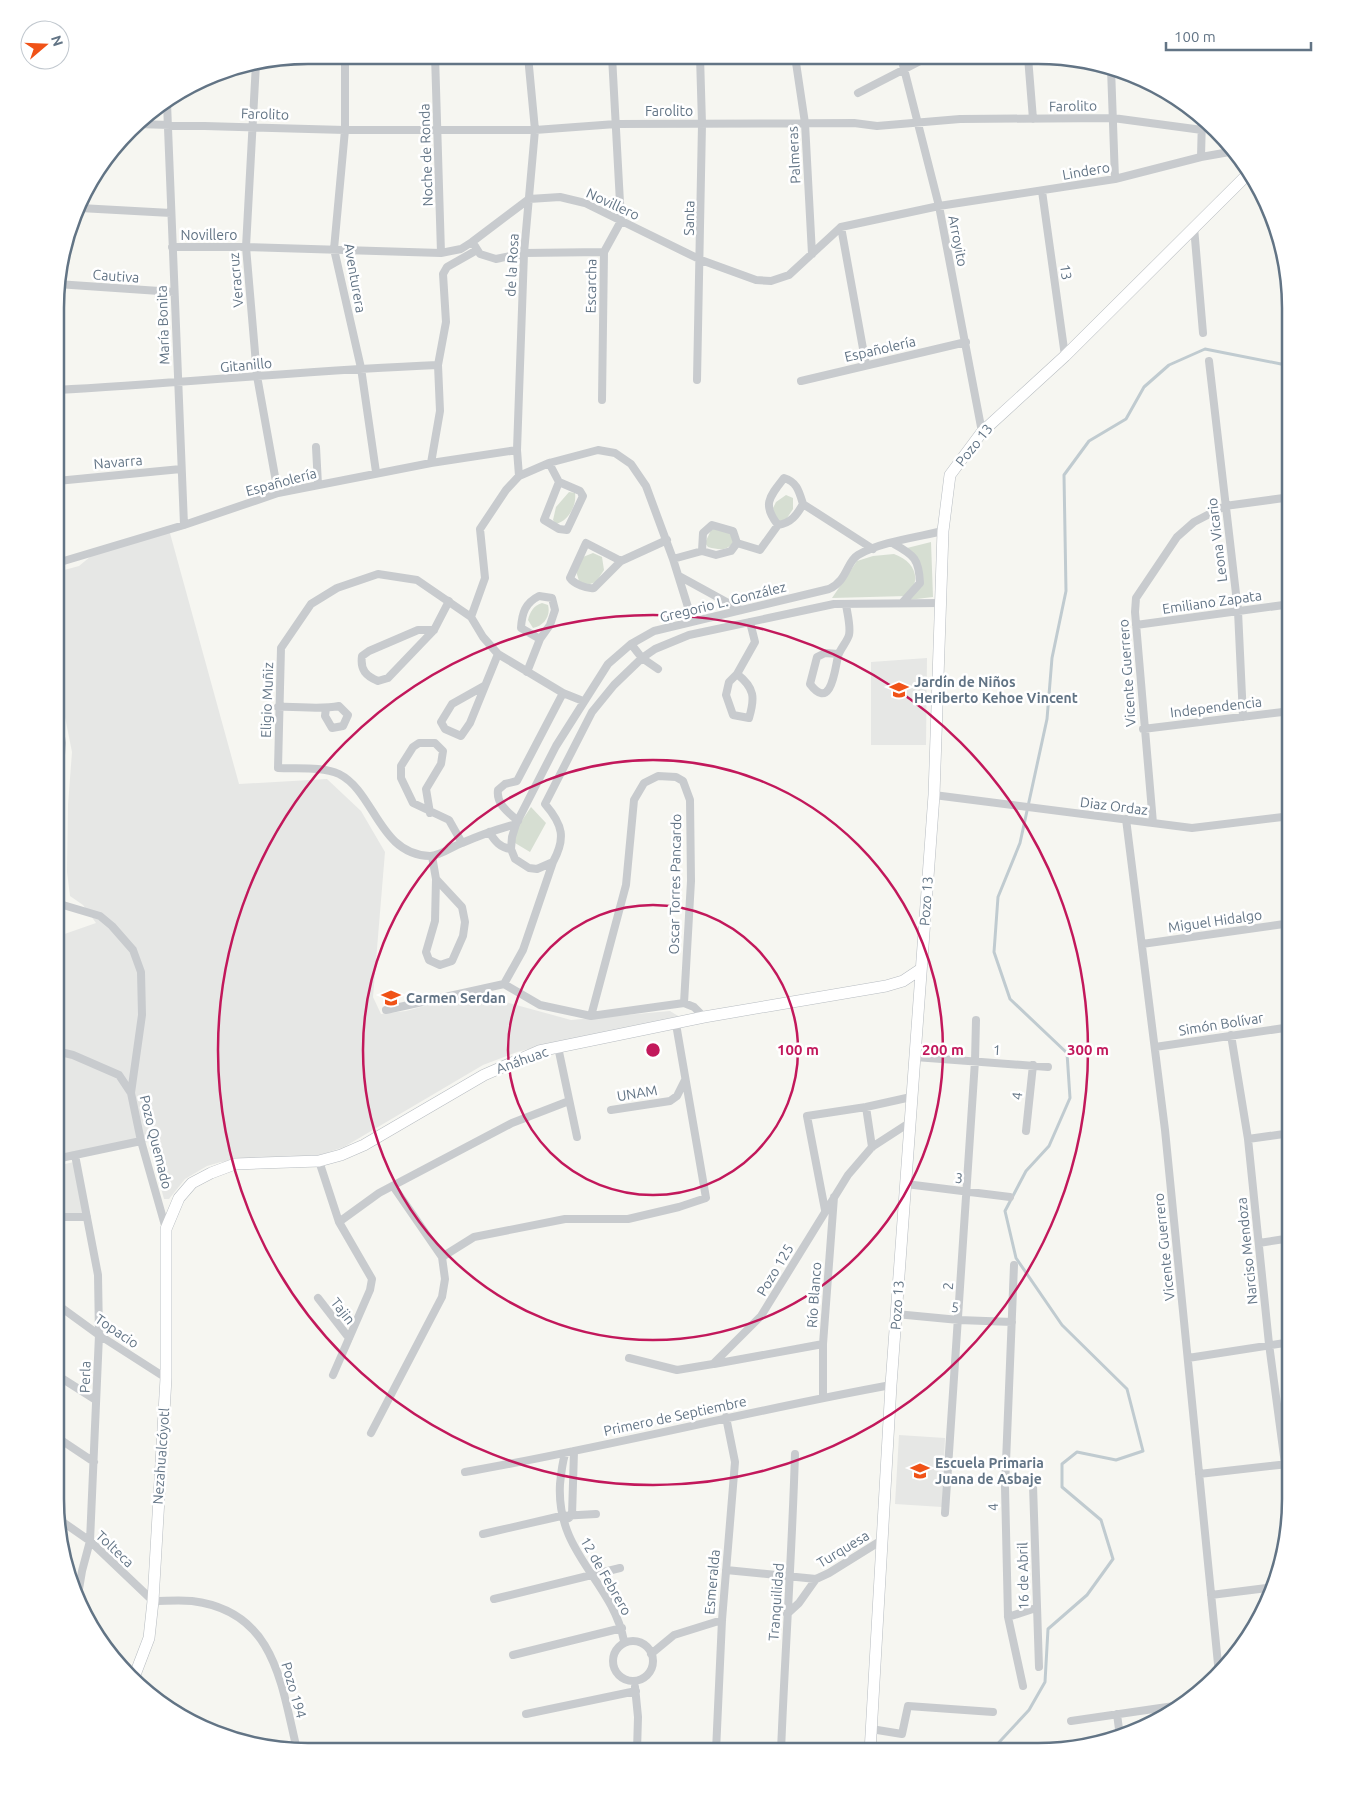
<svg xmlns="http://www.w3.org/2000/svg" width="1346" height="1807" font-family="Ubuntu,sans-serif">
  <rect width="100%" height="100%" fill="#f6f6f1"/>
  <path fill="#e6e7e5" d="M 168,526 L 239,784 L 327,779 L 361,811 L 385,852 L 373,997 L 381,1014 L 406,1011 L 473,993 L 571,1020 L 670,1011 L 683,1019 L 556,1042 L 517,1052 L 483,1065 L 344,1147 L 317,1156 L 221,1162 L 207,1166 L 185,1179 L 169,1199 L 164,1199 L 148,1142 L 56,1158 L 56,937 L 96,923 L 83,905 L 70,896 L 67,872 L 68,805 L 72,752 L 62,702 L 56,687 L 57,572 L 79,566 L 102,547 Z
    M 927,658 L 926,745 L 871,745 L 871,662 Z
    M 74,1162 L 83,1215 L 56,1215 L 56,1166 Z
    M 899,1435 L 945,1438 L 942,1507 L 895,1504 Z"/>
  <path fill="#d6ded2" d="M 569,492 L 575,493 C 577,506 568,521 556,524 L 553,520 L 556,507 Z
    M 786,495 L 793,498 L 793,509 L 785,521 L 776,523 L 773,508 L 776,502 Z
    M 720,527 L 733,535 L 735,540 C 727,552 720,550 708,547 L 705,543 L 711,530 Z
    M 931,542 L 933,597 L 908,600 C 929,584 917,567 907,548 Z
    M 593,553 L 602,557 L 604,570 L 596,582 L 587,585 L 579,581 L 576,571 L 583,557 Z
    M 894,554 C 914,561 923,579 907,596 L 832,598 L 857,561 L 873,556 Z
    M 542,603 L 548,605 C 551,616 544,626 533,628 L 528,620 C 530,612 533,606 542,603 Z
    M 531,807 L 546,823 L 530,852 L 515,843 L 513,834 Z"/>
  <g fill="none" stroke-linecap="round" stroke-linejoin="round">
    <path stroke="#c0cbd0" stroke-width="3" d="M 990,1752 L 1029,1710 L 1045,1682 L 1048,1629 L 1087,1595 L 1113,1559 L 1101,1520 L 1062,1487 L 1062,1464 L 1077,1452 L 1116,1460 L 1143,1451 L 1127,1389 L 1062,1325 L 1016,1258 L 1005,1211 L 1026,1171 L 1049,1146 L 1070,1098 L 1067,1053 L 1010,999 L 994,952 L 998,897 L 1020,843 L 1047,719 L 1052,658 L 1066,591 L 1064,475 L 1089,441 L 1126,419 L 1144,387 L 1169,365 L 1205,349 L 1281,364 L 1291,361"/>
    <g stroke="#b7bcc1" stroke-width="12">
      <path id="secondary" d="M 133,1680 L 149,1638 L 153,1601 L 166,1378 L 166,1229 L 179,1198 L 192,1183 L 211,1173 L 235,1164 L 319,1161 L 341,1155 L 364,1145 L 484,1075 L 539,1051 L 704,1017 L 886,986 L 903,981 L 921,969
        M 870,1752 L 891,1385 L 934,795 L 943,531 L 950,475 L 982,432 L 1065,356 L 1249,173"/>
    </g>
    <path stroke="#c8cbce" stroke-width="8" d="M 345,55 L 345,130 L 334,249 L 361,368 L 376,472
      M 435,55 L 441,253
      M 795,56 L 805,123 L 812,254
      M 901,57 L 939,206 L 982,432
      M 1028,57 L 1033,119
      M 256,63 L 246,247 L 257,376 L 278,493
      M 1111,68 L 1115,179
      M 858,93 L 928,57
      M 167,103 L 184,525
      M 136,124 L 345,130 L 535,130 L 616,124 L 854,123 L 877,126 L 960,119 L 1113,118 L 1202,130
      M 1201,157 L 1202,118
      M 1042,191 L 1065,356
      M 80,208 L 171,213
      M 841,227 L 866,365
      M 1194,227 L 1203,333
      M 475,246 L 480,254 L 496,259 L 524,253 L 604,252
      M 172,247 L 246,247 L 441,253 L 461,249 L 472,242 L 529,199 L 560,197 L 585,203 L 701,260 L 756,280 L 771,281 L 789,275 L 841,227 L 939,206 L 1115,179 L 1201,157 L 1235,151
      M 57,284 L 174,292
      M 1209,361 L 1238,611 L 1243,717
      M 697,380 L 702,124 L 700,56
      M 801,381 L 966,342
      M 57,390 C 184,383 311,370 438,365
      M 602,400 L 604,252 L 621,221 L 612,56
      M 316,447 L 318,485
      M 431,463 L 440,411 L 438,365 L 446,322 L 443,274 L 447,267 L 477,250
      M 549,463 L 559,482 L 580,491 L 583,496 L 567,530 L 559,529 L 544,520 L 559,482
      M 519,476 L 517,450 L 524,253 L 535,130 L 528,56
      M 57,481 L 181,469
      M 803,504 C 797,515 791,523 778,525 C 762,505 769,497 784,478 C 797,482 799,491 803,504 L 873,549
      M 737,543 L 760,550 L 778,525
      M 894,544 C 914,555 919,559 920,583 L 903,602
      M 673,559 L 702,551 L 716,555 L 731,551 L 737,543 L 733,531 L 712,525 L 703,533 L 702,551
      M 621,561 L 586,543 L 570,578 C 574,584 587,589 594,588 L 621,561 L 667,540
      M 57,563 L 184,525 L 278,493 L 431,463 L 517,450
      M 679,576 L 741,610
      M 940,603 L 834,604 L 689,635 L 655,649 L 642,658 L 614,685 L 592,712 L 545,804 C 563,825 566,838 553,862 L 537,869 L 529,868 L 515,859 L 511,849 L 512,837 L 516,824 L 556,746 L 608,664 L 631,644 L 654,631 L 829,589 C 848,580 846,562 858,555 C 880,542 918,537 943,531
      M 471,617 L 485,578 L 480,529 L 506,490 L 519,476 L 549,463 L 598,450 L 615,453 L 631,464 L 646,486 L 673,559 L 692,620
      M 1136,625 L 1291,604
      M 434,630 L 418,630 L 369,651 L 362,656 C 360,670 366,676 378,681 L 388,678 L 434,630 L 449,601
      M 631,644 L 642,658 L 658,669
      M 838,654 L 825,653 L 817,657 L 810,684 C 831,712 835,669 838,656 C 840,649 847,642 849,635 C 851,626 847,613 846,604
      M 527,672 L 540,639 L 550,625 L 555,610 L 552,598 L 539,596 C 525,603 522,613 521,628 L 540,639
      M 737,674 C 755,688 755,698 749,718 L 733,715 L 726,695 L 729,682 L 737,674 L 755,642 L 750,622
      M 484,686 L 452,704 L 441,722 L 445,729 L 461,736 L 470,723 L 498,654
      M 278,707 C 298,706 319,710 339,706 L 348,715 L 343,726 L 332,728 L 325,716 L 326,708
      M 1143,729 L 1291,711
      M 934,795 L 1192,828 L 1291,816
      M 430,813 L 426,789 L 441,764 L 443,751 L 435,743 L 419,743 L 413,747 L 401,766 L 401,778 L 413,803 L 449,820 L 462,843
      M 56,816 L 62,743 L 56,706
      M 1126,819 L 1165,1130 L 1219,1674
      M 518,821 C 508,812 496,804 498,790 L 505,784 L 517,781 L 563,693
      M 1153,823 L 1135,612 L 1136,598 L 1177,537 L 1194,522 L 1225,506 L 1291,497
      M 516,824 C 498,829 480,835 462,843 C 453,846 440,856 430,856 C 379,855 375,792 339,774 C 322,766 297,769 278,768 L 281,648 L 311,604 L 337,588 L 378,574 L 417,580 L 471,617 L 483,637 L 498,654 L 563,693 L 583,701
      M 489,832 C 495,841 500,848 511,849
      M 432,856 L 436,879 L 462,907 L 465,922 L 463,936 L 452,961 L 440,965 L 429,960 L 426,952 L 435,921 L 436,879
      M 56,896 L 63,905 L 100,916 L 112,926 L 133,950 L 141,972 L 142,1015 L 131,1093 L 141,1141 L 166,1229
      M 1142,944 L 1291,923
      M 504,984 L 523,950 L 553,862
      M 386,1010 L 504,984 L 540,1005 L 591,1016 L 684,1003 L 694,1007 L 704,1017
      M 591,1016 L 626,885 L 634,800 L 644,783 L 658,776 L 676,777 L 683,781 L 690,800 L 691,881 L 684,1003
      M 1231,1035 L 1248,1139 L 1269,1344 L 1285,1464
      M 558,1047 L 577,1137
      M 1155,1047 L 1291,1027
      M 56,1051 L 73,1055 L 119,1075 L 131,1093
      M 915,1057 L 1048,1067
      M 866,1107 L 872,1147
      M 611,1110 L 670,1101 L 677,1096 L 685,1080
      M 1026,1131 L 1033,1065
      M 1248,1139 L 1291,1133
      M 75,1155 L 98,1275 L 99,1335 L 90,1541 L 82,1571 L 77,1601
      M 56,1159 L 141,1141
      M 319,1161 L 339,1222 L 372,1279 L 370,1290 L 333,1375
      M 906,1184 L 1010,1197
      M 393,1186 L 442,1257
      M 825,1210 L 807,1116 L 866,1107 L 911,1097
      M 56,1217 L 87,1217
      M 339,1222 L 379,1193 L 512,1123 L 569,1101
      M 1259,1243 L 1291,1238
      M 1014,1265 L 1005,1487 L 1008,1617 L 1023,1686
      M 318,1298 L 349,1338
      M 55,1303 L 99,1335 L 166,1378
      M 896,1314 L 959,1320 L 1012,1322
      M 629,1358 L 677,1370 L 713,1364 L 761,1316 L 848,1175 L 872,1147 L 909,1123
      M 1188,1358 L 1291,1342
      M 714,1364 L 823,1344
      M 55,1374 L 96,1400
      M 823,1397 L 823,1344 L 834,1197
      M 371,1433 L 442,1297 L 445,1279 L 442,1257 L 474,1237 L 565,1219 L 628,1219 L 679,1207 L 706,1198 L 676,1024
      M 55,1436 L 94,1462
      M 565,1454 C 562,1464 561,1474 560,1484 C 556,1554 612,1580 624,1641
      M 465,1472 C 608,1447 748,1411 891,1385
      M 1199,1474 L 1288,1464
      M 1033,1485 L 1039,1667
      M 945,1513 L 975,1061 L 976,1020
      M 57,1518 L 90,1541 L 153,1601 C 166,1601 179,1600 192,1601 C 275,1611 281,1683 297,1750
      M 569,1518 L 572,1515 L 574,1451
      M 483,1534 L 561,1516 L 596,1514
      M 726,1570 L 816,1579 L 829,1573 L 882,1540
      M 1211,1595 L 1275,1587
      M 494,1599 L 620,1568
      M 787,1614 L 799,1603 L 816,1579
      M 1008,1617 L 1036,1608
      M613 1661a20 20 0 1 1 40 0a20 20 0 1 1-40 0Z
      M 651,1654 L 674,1635 L 722,1620
      M 513,1655 L 622,1628
      M 635,1687 L 638,1717 L 637,1751
      M 526,1714 L 636,1691
      M 1117,1714 L 1120,1737
      M 1071,1721 L 1181,1705
      M 871,1729 L 902,1734 L 908,1706 L 993,1712
      M 716,1751 L 722,1620 L 735,1462 L 726,1417
      M 781,1751 C 785,1652 792,1553 795,1454"/>
    <use href="#secondary" stroke="#fff" stroke-width="11"/>
  </g>
  <g fill="none" stroke="#c2185b" stroke-width="2.5">
    <circle cx="653" cy="1050" r="145"/>
    <circle cx="653" cy="1050" r="290"/>
    <circle cx="653" cy="1050" r="435"/>
  </g>
  <defs>
    <g id="school-bare" transform="scale(1.5)"><path d="M0-5L7-2L0 1L-7-2ZM-4 1L0 2.5L4 1V4Q0 6-4 4Z" fill="#f05217" stroke="#fff" stroke-width="2.5" paint-order="stroke"/></g>
  </defs>
  <g fill-rule="evenodd">
    <use href="#school-bare" x="899" y="690"/>
    <use href="#school-bare" x="391" y="998"/>
    <use href="#school-bare" x="920" y="1471"/>
  </g>
  <g text-anchor="middle" stroke-width="5" stroke-linejoin="round" paint-order="stroke">
    <g font-size="14" fill="#627485" stroke="#fff">
      <text transform="translate(1073 106) rotate(-1)" y="5">Farolito</text>
      <text x="669" y="116">Farolito</text>
      <text transform="translate(265 114) rotate(2)" y="5">Farolito</text>
      <text transform="translate(426 155) rotate(-92)" y="5">Noche de Ronda</text>
      <text transform="translate(794 155) rotate(-93)" y="5">Palmeras</text>
      <text transform="translate(1086 171) rotate(-10)" y="5">Lindero</text>
      <text transform="translate(613 204) rotate(25)" y="5">Novillero</text>
      <text transform="translate(689 218) rotate(-89)" y="5">Santa</text>
      <text x="209" y="240">Novillero</text>
      <text transform="translate(958 241) rotate(79)" y="5">Arroyito</text>
      <text transform="translate(512 265) rotate(-87)" y="5">de la Rosa</text>
      <text transform="translate(1066 272) rotate(82)" y="5">13</text>
      <text transform="translate(116 276) rotate(4)" y="5">Cautiva</text>
      <text transform="translate(355 278) rotate(80)" y="5">Aventurera</text>
      <text transform="translate(236 280) rotate(-95)" y="5">Veracruz</text>
      <text transform="translate(591 286) rotate(-89)" y="5">Escarcha</text>
      <text transform="translate(163 325) rotate(-92)" y="5">María Bonita</text>
      <text transform="translate(880 349) rotate(-13)" y="5">Españolería</text>
      <text transform="translate(246 365) rotate(-5)" y="5">Gitanillo</text>
      <text transform="translate(974 445) rotate(-51)" y="5">Pozo 13</text>
      <text transform="translate(118 462) rotate(-5)" y="5">Navarra</text>
      <text transform="translate(281 482) rotate(-15)" y="5">Españolería</text>
      <text transform="translate(1217 540) rotate(-97)" y="5">Leona Vicario</text>
      <text transform="translate(723 602) rotate(-14)" y="5">Gregorio L. González</text>
      <text transform="translate(1212 602) rotate(-8)" y="5">Emiliano Zapata</text>
      <text transform="translate(1127 673) rotate(-94)" y="5">Vicente Guerrero</text>
      <text transform="translate(267 700) rotate(-88)" y="5">Eligio Muñiz</text>
      <text transform="translate(1216 707) rotate(-7)" y="5">Independencia</text>
      <text transform="translate(1114 806) rotate(7)" y="5">Diaz Ordaz</text>
      <text transform="translate(675 884) rotate(-89)" y="5">Oscar Torres Pancardo</text>
      <text transform="translate(926 901) rotate(-86)" y="5">Pozo 13</text>
      <text transform="translate(1215 921) rotate(-8)" y="5">Miguel Hidalgo</text>
      <text transform="translate(1221 1024) rotate(-9)" y="5">Simón Bolívar</text>
      <text transform="translate(997 1050) rotate(3)" y="5">1</text>
      <text transform="translate(522 1060) rotate(-20)" y="5">Anáhuac</text>
      <text transform="translate(637 1093) rotate(-9)" y="5">UNAM</text>
      <text transform="translate(1017 1096) rotate(-83)" y="5">4</text>
      <text transform="translate(156 1142) rotate(76)" y="5">Pozo Quemado</text>
      <text transform="translate(959 1178) rotate(7)" y="5">3</text>
      <text transform="translate(1164 1247) rotate(-96)" y="5">Vicente Guerrero</text>
      <text transform="translate(1247 1251) rotate(-96)" y="5">Narciso Mendoza</text>
      <text transform="translate(775 1270) rotate(-59)" y="5">Pozo 125</text>
      <text transform="translate(948 1286) rotate(-86)" y="5">2</text>
      <text transform="translate(814 1295) rotate(-86)" y="5">Río Blanco</text>
      <text transform="translate(897 1305) rotate(-86)" y="5">Pozo 13</text>
      <text transform="translate(955 1307) rotate(5)" y="5">5</text>
      <text transform="translate(343 1311) rotate(52)" y="5">Tajin</text>
      <text transform="translate(117 1331) rotate(34)" y="5">Topacio</text>
      <text transform="translate(85 1377) rotate(-88)" y="5">Perla</text>
      <text transform="translate(675 1416) rotate(-12)" y="5">Primero de Septiembre</text>
      <text transform="translate(161 1456) rotate(-86)" y="5">Nezahualcóyotl</text>
      <text transform="translate(993 1507) rotate(-93)" y="5">4</text>
      <text transform="translate(115 1549) rotate(43)" y="5">Tolteca</text>
      <text transform="translate(843 1549) rotate(-31)" y="5">Turquesa</text>
      <text transform="translate(606 1576) rotate(60)" y="5">12 de Febrero</text>
      <text transform="translate(1023 1576) rotate(-91)" y="5">16 de Abril</text>
      <text transform="translate(712 1582) rotate(-85)" y="5">Esmeralda</text>
      <text transform="translate(776 1602) rotate(-86)" y="5">Tranquilidad</text>
      <text transform="translate(294 1690) rotate(74)" y="5">Pozo 194</text>
    </g>
    <g font-size="14" font-weight="bold" fill="#627485" stroke="#fff" text-anchor="start">
      <text x="914" y="687">Jardín de Niños<tspan x="914" dy="16">Heriberto Kehoe Vincent</tspan></text>
      <text x="406" y="1003">Carmen Serdan</text>
      <text x="935" y="1468">Escuela Primaria<tspan x="935" dy="16">Juana de Asbaje</tspan></text>
    </g>
  </g>
  <path d="M0 0H1346V1807H0ZM308 64H1038A244 244 0 0 1 1282 308V1499A244 244 0 0 1 1038 1743H308A244 244 0 0 1 64 1499V308A244 244 0 0 1 308 64Z" fill="#fff" fill-rule="evenodd"/>
  <path fill="none" stroke="#627485" stroke-width="2.5" d="M308 64H1038A244 244 0 0 1 1282 308V1499A244 244 0 0 1 1038 1743H308A244 244 0 0 1 64 1499V308A244 244 0 0 1 308 64Z"/>
  <circle cx="653" cy="1050" r="8" fill="#c2185b" stroke="#fff" stroke-width="2.5"/>
  <g font-size="15" text-anchor="middle" font-weight="bold" fill="#c2185b" stroke="#fff" stroke-width="5" stroke-linejoin="round" paint-order="stroke">
    <text x="798" y="1055">100 m</text>
    <text x="943" y="1055">200 m</text>
    <text x="1088" y="1055">300 m</text>
  </g>
  <g transform="translate(45 45) rotate(71)"><circle r="24" fill="#ffffff" stroke="#c0c7ce"/>
  <path d="M0-4L9 19L0 12L-9 19Z" fill="#f05217"/>
  <text y="-8" font-size="14" font-weight="bold" text-anchor="middle" fill="#627485">N</text>
  </g>
  <path d="M1166 42v8h145v-8" fill="none" stroke="#627485" stroke-width="2.5"/>
  <text x="1174" y="42" font-size="15" fill="#627485" stroke="#ffffff" stroke-width="4" paint-order="stroke">100 m</text>
</svg>
